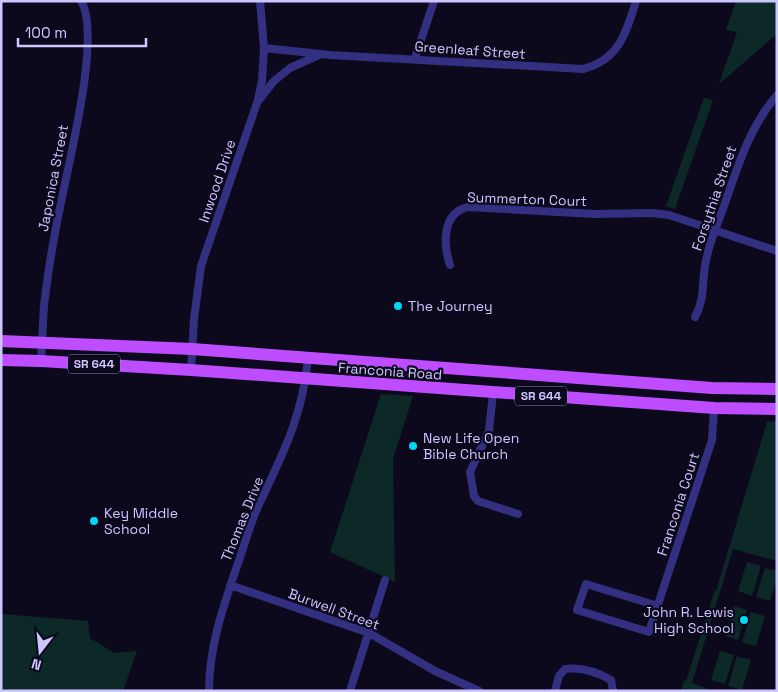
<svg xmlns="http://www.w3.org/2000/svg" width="778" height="692" font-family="'Space Grotesk',sans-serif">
  <rect width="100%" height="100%" fill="#0d091d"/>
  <path fill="#0c2827" d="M 736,1 L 777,1 L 777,34 L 719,84 L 737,32 L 726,30 Z
    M 704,98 L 713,100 L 675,209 L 666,206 Z
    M 381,394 L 413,396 L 393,459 L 395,582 L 330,552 Z
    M 777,421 L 777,561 L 733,549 L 692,683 L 714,691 L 681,691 L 684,681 L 686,681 L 715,590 L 716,591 L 767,422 Z
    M 747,562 L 761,566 L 752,596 L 738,591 Z
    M 765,568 L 777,571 L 777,579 L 770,601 L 756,597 Z
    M 734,606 L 747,610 L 738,640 L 725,636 Z
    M 751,612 L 765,616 L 756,646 L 742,642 Z
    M 1,614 L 88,621 L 90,638 L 114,653 L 137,651 L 123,691 L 1,691 Z
    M 720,651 L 734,655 L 725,684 L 711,680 Z
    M 737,656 L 751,660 L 742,690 L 728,686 Z"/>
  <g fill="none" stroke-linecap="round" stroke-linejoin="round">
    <path stroke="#333081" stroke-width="8" d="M 264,48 L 330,55 L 583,69 C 619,60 626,33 636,1
      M 415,58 L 434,1
      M 259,100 L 274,81 L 290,68 L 319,55
      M 450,265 C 443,244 442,213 468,207 L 594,214 L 653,213 L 669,215 L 777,251
      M 695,317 C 706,297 701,282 706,261 C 709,242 718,224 724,206 C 738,166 749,128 777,95
      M 41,361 L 44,305 L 48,275 C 52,248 57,220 63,193 C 71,153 101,33 81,1
      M 191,370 L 194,319 L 201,266 L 258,100 L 262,81 L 264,48 L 260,1
      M 493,393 L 489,431 L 470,472 L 474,496 L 478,501 L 518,514
      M 230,585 L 369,633 L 435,671 L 479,691
      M 658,606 L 586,584 L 577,610 L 649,632 L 712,440 L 714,408
      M 209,691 C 209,647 223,607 237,566 C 244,547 249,527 257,509 C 282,455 302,419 308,359
      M 350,691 L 385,580
      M 555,691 L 559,676 L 565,669 C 580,667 597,672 611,680 L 613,691"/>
    <path stroke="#bd4dff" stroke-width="12" d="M 1,341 L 192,349 L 712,388 L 777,389
      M 1,360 L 41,361 L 191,370 L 714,408 L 777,409"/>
  </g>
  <g fill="#00d7f1" stroke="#0d091d" stroke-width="2">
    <circle cx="398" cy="306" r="5"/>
    <circle cx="413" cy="446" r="5"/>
    <circle cx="94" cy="521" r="5"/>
    <circle cx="744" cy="620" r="5"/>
  </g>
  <g text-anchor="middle" stroke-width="4.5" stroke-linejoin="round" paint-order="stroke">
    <g fill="#0d091d" stroke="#938dbb" stroke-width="1">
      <rect x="68" y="354.5" width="52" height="19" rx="4"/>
      <rect x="515" y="386.5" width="52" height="19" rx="4"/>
    </g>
    <g font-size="12" font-weight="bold" fill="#cdc6ff">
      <text x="94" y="368">SR 644</text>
      <text x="541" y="400">SR 644</text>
    </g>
    <g font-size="14" fill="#cdc6ff" stroke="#0d091d">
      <text transform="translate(470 50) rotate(4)" y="5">Greenleaf Street</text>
      <text transform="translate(53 178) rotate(-79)" y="5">Japonica Street</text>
      <text transform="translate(217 181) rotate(-71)" y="5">Inwood Drive</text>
      <text transform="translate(714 198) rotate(-71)" y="5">Forsythia Street</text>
      <text transform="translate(527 199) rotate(2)" y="5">Summerton Court</text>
      <text transform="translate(390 371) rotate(4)" y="5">Franconia Road</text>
      <text transform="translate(678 504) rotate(-72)" y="5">Franconia Court</text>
      <text transform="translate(242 519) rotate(-68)" y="5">Thomas Drive</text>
      <text transform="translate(334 609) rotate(20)" y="5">Burwell Street</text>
    </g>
    <g font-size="14" fill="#cdc6ff" stroke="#0d091d" text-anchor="start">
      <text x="408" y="311">The Journey</text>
      <text x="423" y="443">New Life Open<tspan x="423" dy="16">Bible Church</tspan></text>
      <text x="104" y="518">Key Middle<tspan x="104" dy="16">School</tspan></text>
      <text x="734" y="617" text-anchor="end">John R. Lewis<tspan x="734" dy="16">High School</tspan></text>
    </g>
  </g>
  <rect width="778" height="692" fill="none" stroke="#cdc6ff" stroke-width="5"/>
  <g transform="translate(40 652) rotate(196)" stroke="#0d091d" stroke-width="4" paint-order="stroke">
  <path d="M0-4L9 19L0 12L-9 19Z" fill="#cdc6ff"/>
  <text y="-8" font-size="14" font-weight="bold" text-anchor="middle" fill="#cdc6ff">N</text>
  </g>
  <path d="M18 38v8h128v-8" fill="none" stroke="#cdc6ff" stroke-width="2.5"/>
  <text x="25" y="38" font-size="15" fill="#cdc6ff" stroke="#0d091d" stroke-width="4" paint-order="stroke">100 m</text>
</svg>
